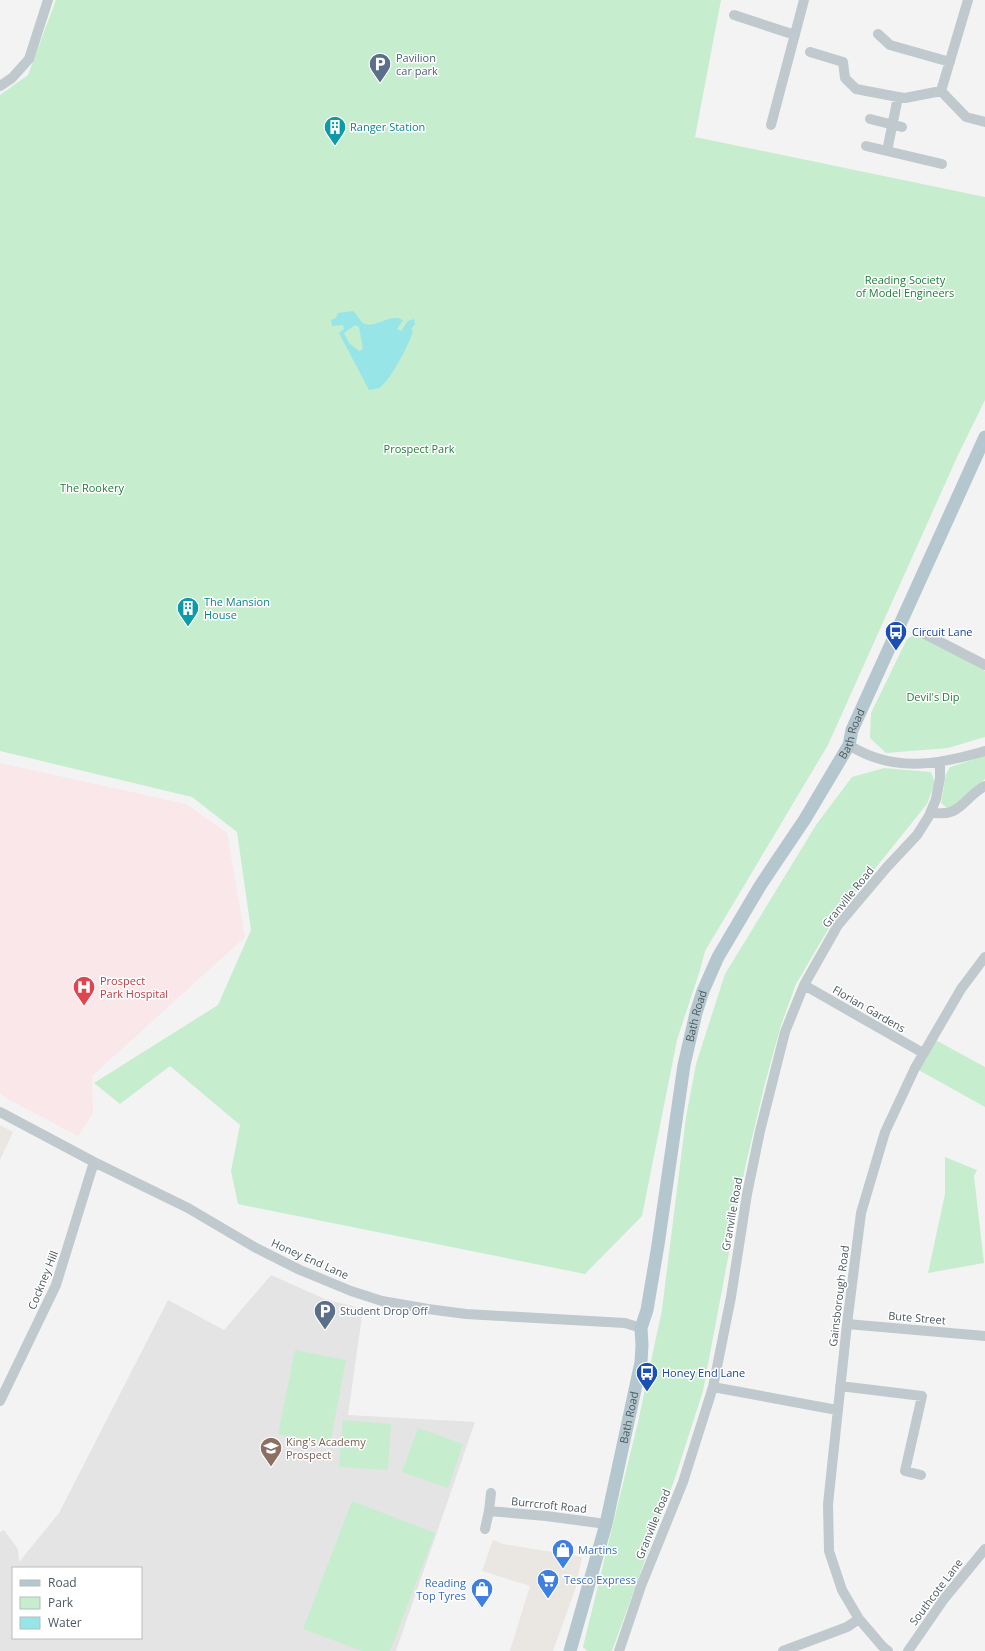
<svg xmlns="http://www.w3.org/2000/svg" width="985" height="1651" font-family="'Open Sans',sans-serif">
  <rect width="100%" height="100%" fill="#f4f3f3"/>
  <path fill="#eae6e1" d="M 0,1125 L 13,1132 L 0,1160 Z
    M 493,1540 L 503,1544 L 582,1557 L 575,1590 L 553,1651 L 510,1651 L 530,1586 L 482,1571 Z"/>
  <path fill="#e5e4e4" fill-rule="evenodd" d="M 271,1275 L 325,1299 L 363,1309 L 348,1415 L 475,1422 L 396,1651 L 0,1651 L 0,1532 L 4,1530 L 18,1549 L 19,1562 L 59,1513 L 168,1300 L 224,1330 ZM 13,1568 L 141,1568 L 141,1638 L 13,1638 Z"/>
  <path fill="#fae7e9" d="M 0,763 L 186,804 L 227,833 L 245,937 L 92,1076 L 93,1113 L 78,1136 L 6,1098 L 0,1092 Z"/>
  <path fill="#c6edcd" d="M 56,0 L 721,0 L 695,137 L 985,197 L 985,400 L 958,455 L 828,745 L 705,951 L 700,970 L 677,1040 L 642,1216 L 585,1274 L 238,1204 L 231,1171 L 240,1125 L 170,1066 L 120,1104 L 94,1083 L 218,1005 L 251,930 L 237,832 L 192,797 L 0,751 L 0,95 L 28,75 Z
    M 924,635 L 985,671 L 985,737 L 948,748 L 886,753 L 870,738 L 871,713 L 907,639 L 912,636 Z
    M 985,756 L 985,779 L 952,808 L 946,807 L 941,803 L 946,774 L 950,767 Z
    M 884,768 L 931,772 L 935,783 L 927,804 L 833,921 L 796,984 L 781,1025 L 764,1087 L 745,1168 L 703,1391 L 675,1478 L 612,1651 L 587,1651 L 583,1647 L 638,1422 L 662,1310 L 686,1117 L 696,1064 L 725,974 L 816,825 L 852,777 Z
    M 932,1038 L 985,1067 L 985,1107 L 915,1068 Z
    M 945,1157 L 977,1170 L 974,1176 L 984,1263 L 928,1273 L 945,1194 Z
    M 295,1350 L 346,1360 L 330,1444 L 278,1434 Z
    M 343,1420 L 391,1424 L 388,1470 L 339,1467 Z
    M 418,1428 L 463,1444 L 448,1488 L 402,1472 Z
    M 352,1501 L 435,1533 L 390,1651 L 362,1651 L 303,1629 Z"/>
  <path fill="#97e5e6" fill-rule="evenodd" d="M 353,311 C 357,314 359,320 363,323 C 374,330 390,312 403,320 L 397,329 L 401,331 L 408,321 L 414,319 L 415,324 L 411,329 L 413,331 C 410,343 389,383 379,388 C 376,389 372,389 369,390 L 339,333 L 344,329 L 343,325 L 332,326 L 331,320 L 336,318 L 338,313 ZM 355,325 L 359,327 L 363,349 L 359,351 L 349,343 L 344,333 Z"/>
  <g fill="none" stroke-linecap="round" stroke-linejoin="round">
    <path stroke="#c0c9cd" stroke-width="10" d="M 734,15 L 795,35
      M 878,34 L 890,45 L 950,62
      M 810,52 L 843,62 L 845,78 L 856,89 L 898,97 L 905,98 L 941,91 L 968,0
      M 0,86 L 12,78 L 29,59 L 48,0
      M 941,91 L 966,117 L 985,122
      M 898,97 L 887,151 L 942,164
      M 870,119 L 902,127
      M 771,125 L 804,0
      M 866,146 L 887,151
      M 923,633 L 985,665
      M 849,745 C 893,773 937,765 985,751
      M 931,812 C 960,819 963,798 985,786
      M 804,985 L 923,1053
      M 0,1112 L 94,1162 L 188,1208 L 256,1248 L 300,1270 L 351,1291 L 382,1301 L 428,1309 L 466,1314 L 625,1323 L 641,1328
      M 847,1324 L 985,1336
      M 840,1386 L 922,1396 L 905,1471 L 921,1475
      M 713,1387 L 837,1410
      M 0,1401 L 56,1285 L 94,1162
      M 491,1493 L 489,1511 L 546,1516 L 606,1524
      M 485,1529 L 489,1511
      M 619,1651 L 641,1586 L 683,1482 L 713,1387 L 731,1297 L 747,1194 L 760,1131 L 785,1032 L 804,985 L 838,925 L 887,867 L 917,835 L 929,816 L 936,799 L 940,778 L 940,762
      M 783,1651 L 847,1627 L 859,1619
      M 888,1651 L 883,1647 L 859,1619 L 842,1590 L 829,1551 L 828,1504 L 847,1324 L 861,1213 L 885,1132 L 915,1068 L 961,989 L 985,957
      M 908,1651 L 944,1599 L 985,1549"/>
    <path stroke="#b5c7ce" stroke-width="13" id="s1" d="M 570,1651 L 606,1524 L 641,1362 L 642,1345 L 641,1328 L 647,1310 L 658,1245 L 684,1065 L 696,1013 L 703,991 L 718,957 L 760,886 L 805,819 L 849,745 L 852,730 L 985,437"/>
  </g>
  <defs>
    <g id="parking-pin" transform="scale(1.15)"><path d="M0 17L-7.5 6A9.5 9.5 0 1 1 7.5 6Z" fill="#5c6f8a" stroke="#fff"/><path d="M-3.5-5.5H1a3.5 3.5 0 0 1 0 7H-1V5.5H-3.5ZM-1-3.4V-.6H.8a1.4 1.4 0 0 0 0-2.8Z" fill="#fff"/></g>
    <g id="building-pin" transform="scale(1.15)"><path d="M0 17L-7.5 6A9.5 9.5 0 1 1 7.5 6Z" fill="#0f9aa8" stroke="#fff"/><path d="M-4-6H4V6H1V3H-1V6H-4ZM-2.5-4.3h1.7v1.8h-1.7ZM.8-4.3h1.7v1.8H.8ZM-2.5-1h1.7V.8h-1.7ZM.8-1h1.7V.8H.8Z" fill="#fff"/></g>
    <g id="bus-pin" transform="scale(1.15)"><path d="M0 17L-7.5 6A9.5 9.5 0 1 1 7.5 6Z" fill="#1a4fb4" stroke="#fff"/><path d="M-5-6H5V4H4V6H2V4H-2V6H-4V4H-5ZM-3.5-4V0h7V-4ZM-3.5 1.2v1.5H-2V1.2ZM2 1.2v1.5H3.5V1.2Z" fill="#fff"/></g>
    <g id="hospital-pin" transform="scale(1.15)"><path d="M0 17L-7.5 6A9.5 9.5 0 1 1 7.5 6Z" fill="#e0444e" stroke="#fff"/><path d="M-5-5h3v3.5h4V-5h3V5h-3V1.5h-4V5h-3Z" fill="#fff"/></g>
    <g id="school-pin" transform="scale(1.15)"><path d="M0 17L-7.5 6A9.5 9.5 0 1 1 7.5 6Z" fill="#8d6e63" stroke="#fff"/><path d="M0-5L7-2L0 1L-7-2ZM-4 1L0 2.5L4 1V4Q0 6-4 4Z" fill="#fff"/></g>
    <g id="shop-pin" transform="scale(1.15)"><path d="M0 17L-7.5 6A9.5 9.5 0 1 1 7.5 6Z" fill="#3f7fe0" stroke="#fff"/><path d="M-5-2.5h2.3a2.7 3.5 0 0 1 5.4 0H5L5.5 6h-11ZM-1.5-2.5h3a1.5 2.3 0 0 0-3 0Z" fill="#fff"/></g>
    <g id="supermarket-pin" transform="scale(1.15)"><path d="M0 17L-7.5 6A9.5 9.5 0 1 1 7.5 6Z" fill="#3f7fe0" stroke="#fff"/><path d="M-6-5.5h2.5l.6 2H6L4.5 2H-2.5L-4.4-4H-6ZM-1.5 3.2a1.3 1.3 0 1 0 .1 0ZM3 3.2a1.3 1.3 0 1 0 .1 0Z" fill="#fff"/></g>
  </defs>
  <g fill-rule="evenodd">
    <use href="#parking-pin" x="380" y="64"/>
    <use href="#building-pin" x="335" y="127"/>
    <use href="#building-pin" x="188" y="608"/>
    <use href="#bus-pin" x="896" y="632"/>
    <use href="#hospital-pin" x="84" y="987"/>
    <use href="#parking-pin" x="325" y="1311"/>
    <use href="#bus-pin" x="647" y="1373"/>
    <use href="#school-pin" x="271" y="1448"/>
    <use href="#shop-pin" x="563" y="1550"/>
    <use href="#supermarket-pin" x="548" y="1580"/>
    <use href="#shop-pin" x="482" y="1589"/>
  </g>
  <g text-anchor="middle" stroke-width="3" stroke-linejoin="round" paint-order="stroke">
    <g font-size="11" fill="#4e5e75" stroke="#fff" text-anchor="start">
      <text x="396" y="62">Pavilion<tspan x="396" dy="13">car park</tspan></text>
      <text x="340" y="1315">Student Drop Off</text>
    </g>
    <g font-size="11" fill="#0d838f" stroke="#fff" text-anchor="start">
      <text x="350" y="131">Ranger Station</text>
      <text x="204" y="606">The Mansion<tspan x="204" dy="13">House</tspan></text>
    </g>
    <g font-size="11" fill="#207c3b" stroke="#fff">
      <text x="905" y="284">Reading Society<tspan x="905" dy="13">of Model Engineers</tspan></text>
      <text x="419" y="453">Prospect Park</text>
      <text x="92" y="492">The Rookery</text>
      <text x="933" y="701">Devil's Dip</text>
    </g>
    <g font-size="11" fill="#164399" stroke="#fff" text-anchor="start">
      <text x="912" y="636">Circuit Lane</text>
      <text x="662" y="1377">Honey End Lane</text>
    </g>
    <g font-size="11" fill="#4c595f" stroke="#fff">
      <text dy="4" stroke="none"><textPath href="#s1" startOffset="973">Bath Road</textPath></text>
      <text transform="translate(848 897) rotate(-51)" y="4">Granville Road</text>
      <text transform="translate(869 1009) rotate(30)" y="4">Florian Gardens</text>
      <text dy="4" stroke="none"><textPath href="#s1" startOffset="649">Bath Road</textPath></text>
      <text transform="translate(732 1214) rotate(-80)" y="4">Granville Road</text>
      <text transform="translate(310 1259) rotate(24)" y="4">Honey End Lane</text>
      <text transform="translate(43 1280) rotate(-68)" y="4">Cockney Hill</text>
      <text transform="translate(839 1296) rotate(-83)" y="4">Gainsborough Road</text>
      <text transform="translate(917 1318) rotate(5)" y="4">Bute Street</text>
      <text dy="4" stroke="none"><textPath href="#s1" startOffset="241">Bath Road</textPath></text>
      <text transform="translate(549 1505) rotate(6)" y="4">Burrcroft Road</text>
      <text transform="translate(653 1524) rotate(-68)" y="4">Granville Road</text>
      <text transform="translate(936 1592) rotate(-53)" y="4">Southcote Lane</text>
    </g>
    <g font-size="11" fill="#be3a42" stroke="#fff" text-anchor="start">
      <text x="100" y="985">Prospect<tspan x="100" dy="13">Park Hospital</tspan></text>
    </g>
    <g font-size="11" fill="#785e54" stroke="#fff" text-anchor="start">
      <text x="286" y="1446">King's Academy<tspan x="286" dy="13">Prospect</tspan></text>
    </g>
    <g font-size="11" fill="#366cbe" stroke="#fff" text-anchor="start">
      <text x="578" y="1554">Martins</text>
      <text x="564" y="1584">Tesco Express</text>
      <text x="466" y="1587" text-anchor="end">Reading<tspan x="466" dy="13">Top Tyres</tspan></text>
    </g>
  </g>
  <rect x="12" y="1567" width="130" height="72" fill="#ffffff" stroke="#b7bdbf"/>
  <rect x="20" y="1580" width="20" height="6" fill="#b5c7ce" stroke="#b7bdbf"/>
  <text x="48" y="1587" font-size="12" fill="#4c595f">Road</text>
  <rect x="20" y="1597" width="20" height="12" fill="#c6edcd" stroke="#b7bdbf"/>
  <text x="48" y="1607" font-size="12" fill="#4c595f">Park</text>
  <rect x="20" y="1617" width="20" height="12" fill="#97e5e6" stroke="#b7bdbf"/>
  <text x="48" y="1627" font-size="12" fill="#4c595f">Water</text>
</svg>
